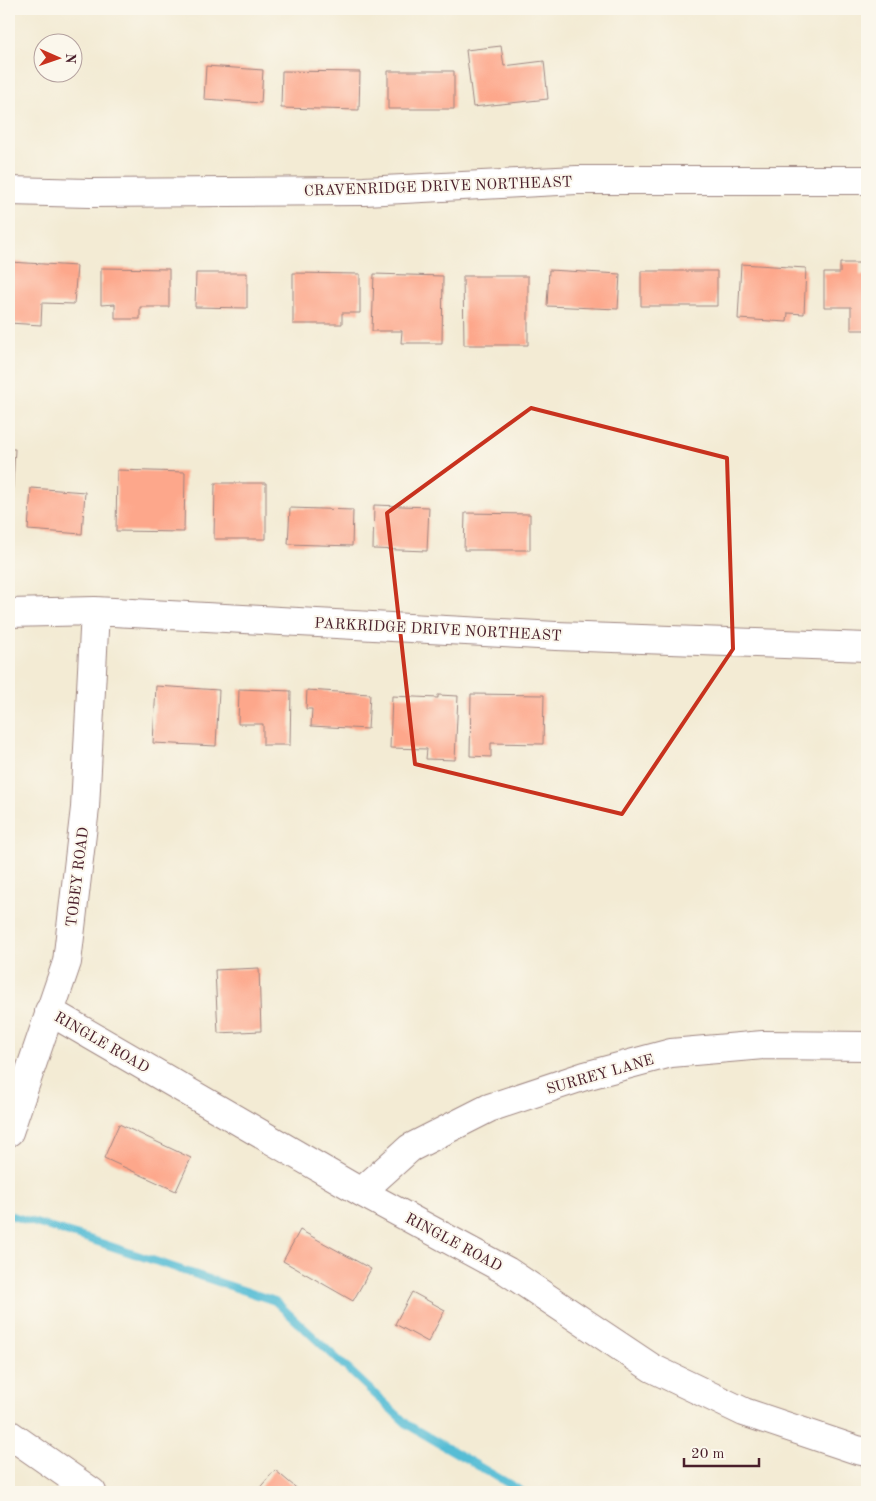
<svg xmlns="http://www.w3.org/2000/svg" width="876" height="1501" font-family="'Old Standard TT',serif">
  <rect width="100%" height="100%" fill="#fbf7ec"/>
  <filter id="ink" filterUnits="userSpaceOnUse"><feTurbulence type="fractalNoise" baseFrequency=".02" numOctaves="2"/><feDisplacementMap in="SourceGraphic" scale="10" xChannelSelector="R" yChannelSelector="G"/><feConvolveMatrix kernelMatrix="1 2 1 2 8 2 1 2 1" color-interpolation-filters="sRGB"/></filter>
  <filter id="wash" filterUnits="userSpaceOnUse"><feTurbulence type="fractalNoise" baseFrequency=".0096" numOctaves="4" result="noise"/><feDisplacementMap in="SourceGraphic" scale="20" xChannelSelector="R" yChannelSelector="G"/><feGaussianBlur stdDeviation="1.12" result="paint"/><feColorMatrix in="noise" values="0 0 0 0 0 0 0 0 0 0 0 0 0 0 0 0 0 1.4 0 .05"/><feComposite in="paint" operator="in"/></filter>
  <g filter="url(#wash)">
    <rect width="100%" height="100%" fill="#f3ebd4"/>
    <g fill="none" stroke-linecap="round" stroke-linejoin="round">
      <path stroke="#57bdd5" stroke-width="8" d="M 9,1215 L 89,1239 L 275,1301 L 408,1425 L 523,1492"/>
    </g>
    <g id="blocks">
      <path fill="#fda78b" d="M 501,46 L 504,66 L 544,61 L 548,99 L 473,107 L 466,50 Z
        M 206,66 L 263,70 L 261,103 L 204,99 Z
        M 282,71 L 360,72 L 359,110 L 281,108 Z
        M 388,71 L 454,71 L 454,109 L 388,109 Z
        M 10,262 L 77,266 L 74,304 L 42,303 L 41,325 L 9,323 Z
        M 840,263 L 860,263 L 860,275 L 867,275 L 867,330 L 851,330 L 851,307 L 824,307 L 824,273 L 840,273 Z
        M 741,264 L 806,268 L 804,314 L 788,313 L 787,322 L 738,319 Z
        M 101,268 L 169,269 L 169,307 L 140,307 L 140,319 L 115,319 L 115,304 L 101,305 Z
        M 549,270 L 620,274 L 618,309 L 547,306 Z
        M 641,271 L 717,271 L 717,306 L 641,306 Z
        M 196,273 L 247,273 L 247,308 L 195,307 Z
        M 293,273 L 360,274 L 360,313 L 342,313 L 342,324 L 293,324 Z
        M 374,274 L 443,276 L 442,343 L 401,343 L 402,331 L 372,331 Z
        M 463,276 L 528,276 L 528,345 L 464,345 Z
        M 9,449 L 15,449 L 12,501 L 9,501 Z
        M 117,470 L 185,472 L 184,532 L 116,531 Z
        M 215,483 L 266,483 L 266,539 L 214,539 Z
        M 31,488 L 85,492 L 82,534 L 28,530 Z
        M 374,505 L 429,507 L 427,551 L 373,549 Z
        M 290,508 L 353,510 L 352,546 L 288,544 Z
        M 465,513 L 530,514 L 530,550 L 464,550 Z
        M 156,686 L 219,690 L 216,746 L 153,743 Z
        M 239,689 L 291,691 L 290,745 L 263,745 L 263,724 L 238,724 Z
        M 307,690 L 370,694 L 368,729 L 311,726 L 312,709 L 306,709 Z
        M 471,694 L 544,695 L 543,744 L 491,743 L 491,757 L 470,756 Z
        M 438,695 L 458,696 L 455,760 L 426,759 L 427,749 L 390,748 L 392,696 L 438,698 Z
        M 259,968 L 261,1031 L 218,1033 L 215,970 Z
        M 119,1124 L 191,1158 L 176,1191 L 104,1158 Z
        M 300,1230 L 371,1269 L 353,1301 L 283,1261 Z
        M 412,1292 L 445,1310 L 428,1342 L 395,1324 Z
        M 275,1470 L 301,1492 L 256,1492 Z"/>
    </g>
  </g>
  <g filter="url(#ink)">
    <use href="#blocks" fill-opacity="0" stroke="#9e8580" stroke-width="1"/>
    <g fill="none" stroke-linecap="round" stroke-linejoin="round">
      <g stroke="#9e8580" stroke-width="30">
        <path id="street" d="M 9,191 L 89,193 L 364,191 L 577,180 L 867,180
          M 9,613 L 95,611 L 556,636 L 867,647
          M 49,1011 L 361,1192 L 507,1271 L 652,1368 L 744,1412 L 857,1450 L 867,1452
          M 9,1132 L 67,962 L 85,808 L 95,611
          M 361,1192 L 410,1148 L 489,1108 L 585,1076 L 671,1053 L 763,1045 L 867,1046
          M 9,1434 L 92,1492"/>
      </g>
      <use href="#street" stroke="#fff" stroke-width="28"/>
    </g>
  </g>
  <path fill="none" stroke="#c8321e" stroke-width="4" stroke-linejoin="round" d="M 531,408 L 727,458 L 733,649 L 622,814 L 415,764 L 387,513 Z"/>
  <g text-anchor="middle" stroke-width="4" stroke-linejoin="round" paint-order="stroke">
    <g font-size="15" fill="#4a1f2b" stroke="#fbf7ec">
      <text transform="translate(438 186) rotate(-2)" y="5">CRAVENRIDGE DRIVE NORTHEAST</text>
      <text transform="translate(438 629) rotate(3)" y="5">PARKRIDGE DRIVE NORTHEAST</text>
      <text transform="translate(77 877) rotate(-83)" y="5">TOBEY ROAD</text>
      <text transform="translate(102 1042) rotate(30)" y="5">RINGLE ROAD</text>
      <text transform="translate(600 1074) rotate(-16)" y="5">SURREY LANE</text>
      <text transform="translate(454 1242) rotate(28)" y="5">RINGLE ROAD</text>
    </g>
  </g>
  <rect width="876" height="1501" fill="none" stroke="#fbf7ec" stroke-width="30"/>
  <g transform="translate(58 58) rotate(92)"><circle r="24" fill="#fbf7ec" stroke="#b4a19f"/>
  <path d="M0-4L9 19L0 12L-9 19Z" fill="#c8321e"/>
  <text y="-8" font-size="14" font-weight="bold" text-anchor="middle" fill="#4a1f2b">N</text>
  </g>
  <path d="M684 1458v8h75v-8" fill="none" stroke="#4a1f2b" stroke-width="2.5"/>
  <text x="691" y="1458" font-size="15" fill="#4a1f2b" stroke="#fbf7ec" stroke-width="4" paint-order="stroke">20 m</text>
</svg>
